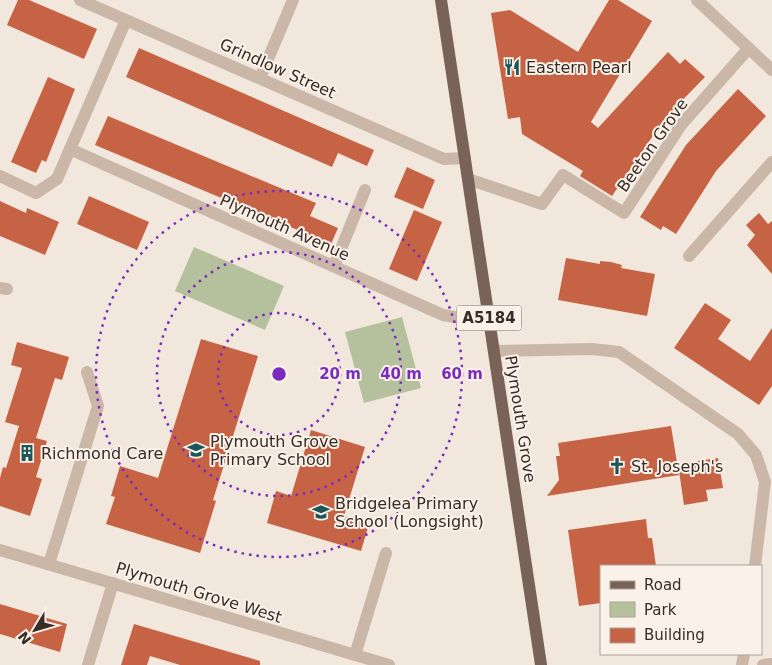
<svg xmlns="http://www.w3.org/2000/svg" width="772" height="665" font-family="'DejaVu Sans',sans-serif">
  <rect width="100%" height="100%" fill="#f2e7dc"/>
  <path fill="#b5c19c" d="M 194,247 L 284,286 L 265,330 L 175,291 Z
    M 402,317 L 421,388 L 364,403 L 345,332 Z"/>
  <path fill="#c76345" d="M 18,0 L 29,0 L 97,29 L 84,59 L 7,25 Z
    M 609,0 L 618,0 L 652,21 L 591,122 L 598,128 L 668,52 L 680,64 L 685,59 L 705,77 L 665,118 L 612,196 L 580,176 L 583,171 L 522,134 L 520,117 L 508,119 L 491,13 L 510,10 L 578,52 Z
    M 139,48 L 374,150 L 367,166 L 338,153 L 332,167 L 126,77 Z
    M 48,77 L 75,89 L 46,162 L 42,160 L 36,173 L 11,162 Z
    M 738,89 L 766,116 L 716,171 L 676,234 L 663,226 L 661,230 L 640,217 L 686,145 Z
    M 108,116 L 316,203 L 310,216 L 338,228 L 331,244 L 95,145 Z
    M 407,167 L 435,180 L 423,209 L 394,197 Z
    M 89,196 L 149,222 L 137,250 L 77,224 Z
    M 0,201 L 26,213 L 27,208 L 59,222 L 45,255 L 0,236 Z
    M 414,210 L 442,222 L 417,281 L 389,269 Z
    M 759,213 L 768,224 L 772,221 L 772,274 L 747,245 L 755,235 L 746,225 Z
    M 566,258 L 600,264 L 600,261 L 611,262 L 622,265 L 621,268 L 655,274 L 647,316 L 558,300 Z
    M 705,303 L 731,320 L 718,339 L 750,361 L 772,328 L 772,386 L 759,405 L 674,348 Z
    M 201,339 L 258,356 L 213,500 L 216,501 L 200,553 L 106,524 L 115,497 L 111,496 L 120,466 L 158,478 Z
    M 17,342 L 69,357 L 62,380 L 55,378 L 36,438 L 47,441 L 36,477 L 42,479 L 30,516 L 0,506 L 0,478 L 3,467 L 6,468 L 19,426 L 5,422 L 22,368 L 11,365 Z
    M 671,426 L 679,475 L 547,496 L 559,480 L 556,456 L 560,456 L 558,443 Z
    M 311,430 L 365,447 L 344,516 L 369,524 L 361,551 L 267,523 L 276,491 L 291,496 Z
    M 718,458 L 723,488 L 706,490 L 708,501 L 684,505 L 678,464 Z
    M 646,519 L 648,538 L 652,538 L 656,566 L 601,566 L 601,603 L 579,606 L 568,530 Z
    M 0,604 L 67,624 L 60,652 L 0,634 Z
    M 134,624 L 260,661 L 260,665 L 180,665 L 150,656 L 147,665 L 121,665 Z"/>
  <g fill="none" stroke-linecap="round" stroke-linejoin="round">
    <path stroke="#cab7a7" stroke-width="12" d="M 80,0 L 444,159 L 465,158
      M 697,0 L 772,70
      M 260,78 L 293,0
      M 72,150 L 443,315 L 460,318 L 489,315
      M 0,176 L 36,193 L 57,179 L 126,20
      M 468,179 L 542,204 L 563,175 L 624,213 L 681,125 L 749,48
      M 689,256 L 772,162
      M 334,266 L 365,190
      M 0,288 L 7,289
      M 494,351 L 592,349 L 619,352 L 738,434 L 756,455 L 765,482 L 755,566
      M 0,550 L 389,665
      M 49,564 L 98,406 L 87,372
      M 355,655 L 386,553
      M 88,665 L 113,583
      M 742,665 L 744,654
      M 763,665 L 772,664"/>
    <path stroke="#796359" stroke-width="12" d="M 441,0 L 541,665"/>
  </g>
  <g fill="none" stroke="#7b2cbf" stroke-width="2.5" stroke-dasharray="2.5 5">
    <circle cx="279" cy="374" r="61"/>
    <circle cx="279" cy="374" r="122"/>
    <circle cx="279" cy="374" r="183"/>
  </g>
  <defs>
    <g id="restaurant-bare" transform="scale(1.35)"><path d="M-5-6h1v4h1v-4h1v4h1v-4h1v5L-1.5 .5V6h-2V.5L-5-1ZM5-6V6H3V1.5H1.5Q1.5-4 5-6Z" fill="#1d5659" stroke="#faf1e8" stroke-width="2.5" paint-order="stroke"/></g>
    <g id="school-bare" transform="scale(1.35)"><path d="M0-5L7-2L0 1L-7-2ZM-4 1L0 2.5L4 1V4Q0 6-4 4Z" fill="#1d5659" stroke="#faf1e8" stroke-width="2.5" paint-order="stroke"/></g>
    <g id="building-bare" transform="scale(1.35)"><path d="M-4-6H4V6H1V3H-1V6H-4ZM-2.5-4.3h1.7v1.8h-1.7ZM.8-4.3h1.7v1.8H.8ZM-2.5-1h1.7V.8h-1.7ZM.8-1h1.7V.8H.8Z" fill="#1d5659" stroke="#faf1e8" stroke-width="2.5" paint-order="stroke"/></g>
    <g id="church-bare" transform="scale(1.35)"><path d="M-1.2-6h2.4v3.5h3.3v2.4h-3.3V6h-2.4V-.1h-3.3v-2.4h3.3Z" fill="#1d5659" stroke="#faf1e8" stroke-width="2.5" paint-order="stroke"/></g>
  </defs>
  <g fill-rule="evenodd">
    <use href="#restaurant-bare" x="512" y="67"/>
    <use href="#school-bare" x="196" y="450"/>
    <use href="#building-bare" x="27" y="453"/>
    <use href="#church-bare" x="617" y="466"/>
    <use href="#school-bare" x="321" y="512"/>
  </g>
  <g text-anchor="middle" stroke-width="4" stroke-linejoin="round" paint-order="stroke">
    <rect fill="#faf1e8" stroke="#726762" stroke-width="1" x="456.5" y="305.5" width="65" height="25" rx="4"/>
    <g font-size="15" font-weight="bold" fill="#372c28">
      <text x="489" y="323">A5184</text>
    </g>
    <g font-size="16" fill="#372c28" stroke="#faf1e8" text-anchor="start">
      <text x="526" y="73">Eastern Pearl</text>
      <text x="210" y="447">Plymouth Grove<tspan x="210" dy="18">Primary School</tspan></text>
      <text x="41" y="459">Richmond Care</text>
      <text x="631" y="472">St. Joseph's</text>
      <text x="335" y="509">Bridgelea Primary<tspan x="335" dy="18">School (Longsight)</tspan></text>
    </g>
    <g font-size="16" fill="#372c28" stroke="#faf1e8">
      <text transform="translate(278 68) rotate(24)" y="6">Grindlow Street</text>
      <text transform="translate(652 145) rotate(-55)" y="6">Beeton Grove</text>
      <text transform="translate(285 227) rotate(24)" y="6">Plymouth Avenue</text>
      <text transform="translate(521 419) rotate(81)" y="6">Plymouth Grove</text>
      <text transform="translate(199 592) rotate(17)" y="6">Plymouth Grove West</text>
    </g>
  </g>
  <circle cx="279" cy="374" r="8" fill="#7b2cbf" stroke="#faf1e8" stroke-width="2.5"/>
  <g font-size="15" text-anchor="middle" font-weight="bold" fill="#7b2cbf" stroke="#faf1e8" stroke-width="4" stroke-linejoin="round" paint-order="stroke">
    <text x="340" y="379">20 m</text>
    <text x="401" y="379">40 m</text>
    <text x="462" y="379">60 m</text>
  </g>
  <rect x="600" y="565" width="162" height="90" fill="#faf1e8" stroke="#aca29b"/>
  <rect x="610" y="581" width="25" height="8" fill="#796359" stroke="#aca29b"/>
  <text x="644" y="590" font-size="15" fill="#372c28">Road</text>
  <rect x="610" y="602" width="25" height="15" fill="#b5c19c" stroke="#aca29b"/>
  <text x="644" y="615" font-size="15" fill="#372c28">Park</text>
  <rect x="610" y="628" width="25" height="15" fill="#c76345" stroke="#aca29b"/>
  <text x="644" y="640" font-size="15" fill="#372c28">Building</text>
  <g transform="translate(35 630) rotate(232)" stroke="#faf1e8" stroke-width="4" paint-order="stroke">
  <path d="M0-4L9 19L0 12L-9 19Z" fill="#372c28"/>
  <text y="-8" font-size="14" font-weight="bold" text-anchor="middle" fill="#372c28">N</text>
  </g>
</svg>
